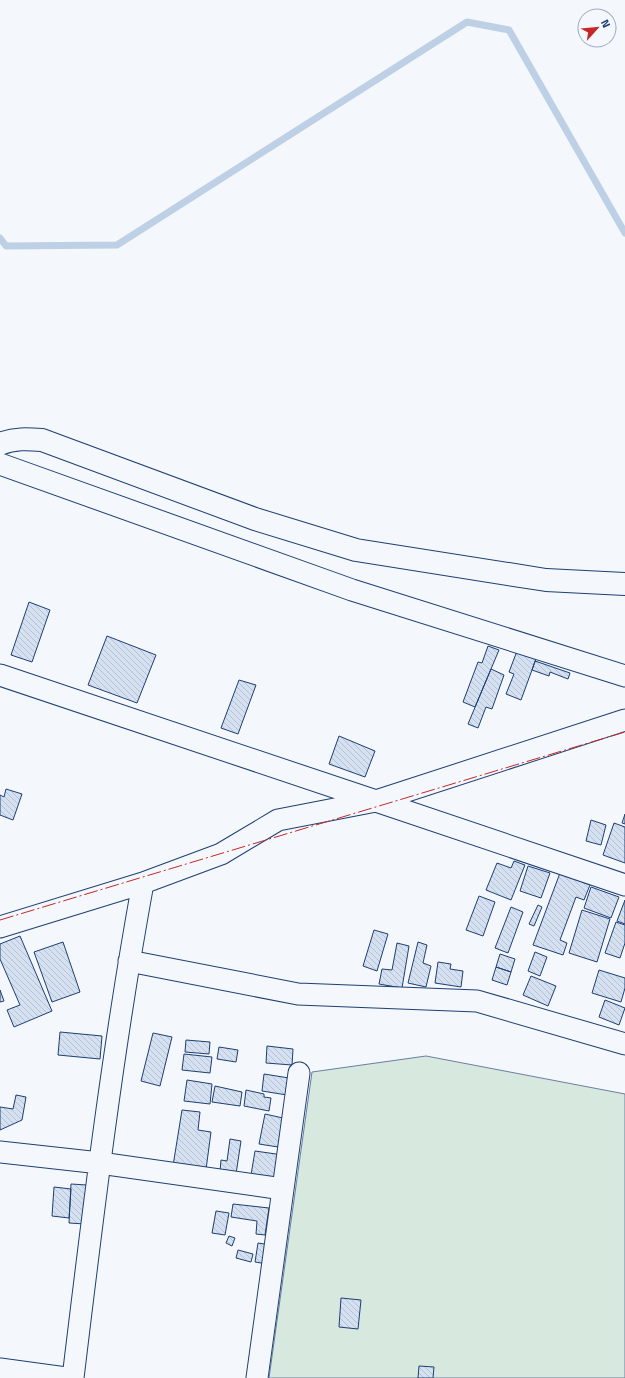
<svg xmlns="http://www.w3.org/2000/svg" width="625" height="1378" font-family="'Titillium Web',sans-serif">
  <defs>
    <pattern id="building-back-hatch" width="6" height="6" patternUnits="userSpaceOnUse"><rect width="6" height="6" fill="#d5e0f0"/><path d="M-1 5l2 2M0 0l6 6M5-1l2 2" fill="none" stroke="#b6c1d1"/></pattern>
  </defs>
  <rect width="100%" height="100%" fill="#f4f7fb"/>
  <path fill="#d7e8df" stroke="#687fa3" d="M 426,1056 L 625,1094 L 625,1378 L 269,1378 L 312,1072 Z"/>
  <g fill="none" stroke-linecap="round" stroke-linejoin="round">
    <path stroke="#bed0e5" stroke-width="7" d="M 0,238 L 6,246 L 117,245 L 467,22 L 509,30 L 625,233"/>
  </g>
  <path fill="url(#building-back-hatch)" stroke="#1d3f73" d="M 29,602 L 50,610 L 32,662 L 11,655 Z
    M 107,636 L 156,655 L 137,703 L 88,685 Z
    M 488,646 L 499,650 L 475,707 L 463,702 L 478,662 L 482,663 Z
    M 517,651 L 536,659 L 521,700 L 506,694 L 514,674 L 509,672 Z
    M 535,661 L 570,673 L 568,679 L 550,672 L 549,676 L 532,670 Z
    M 491,669 L 504,675 L 492,709 L 486,707 L 478,728 L 468,724 Z
    M 239,680 L 256,685 L 238,734 L 221,728 Z
    M 339,736 L 375,751 L 365,777 L 329,764 Z
    M 6,789 L 22,794 L 13,820 L 0,815 L 0,795 L 4,797 Z
    M 625,814 L 625,824 L 622,823 Z
    M 591,820 L 606,825 L 601,845 L 586,841 Z
    M 614,823 L 625,827 L 625,863 L 603,855 Z
    M 514,861 L 525,865 L 511,900 L 486,890 L 497,863 L 511,868 Z
    M 528,866 L 550,873 L 541,898 L 520,891 Z
    M 560,873 L 590,885 L 584,900 L 576,897 L 560,940 L 567,943 L 563,955 L 533,945 Z
    M 591,887 L 619,897 L 611,918 L 584,908 Z
    M 479,896 L 495,902 L 483,936 L 466,930 Z
    M 625,900 L 625,924 L 617,921 Z
    M 538,905 L 542,907 L 534,926 L 529,924 Z
    M 511,907 L 523,912 L 508,953 L 495,948 Z
    M 582,910 L 610,919 L 597,962 L 569,953 Z
    M 616,922 L 625,925 L 625,943 L 620,958 L 605,953 Z
    M 374,930 L 388,934 L 377,971 L 363,966 Z
    M 20,936 L 52,1011 L 14,1027 L 7,1010 L 20,1005 L 0,959 L 0,944 Z
    M 63,942 L 80,992 L 52,1002 L 34,952 Z
    M 418,942 L 427,945 L 423,963 L 431,966 L 426,987 L 408,983 Z
    M 397,943 L 409,946 L 402,988 L 379,984 L 382,969 L 392,970 Z
    M 535,952 L 547,957 L 540,976 L 528,971 Z
    M 500,954 L 515,959 L 511,972 L 496,967 Z
    M 438,962 L 451,964 L 450,969 L 463,971 L 461,987 L 435,983 Z
    M 496,967 L 511,972 L 507,985 L 492,980 Z
    M 599,970 L 625,978 L 625,988 L 621,1002 L 592,993 Z
    M 531,976 L 556,986 L 548,1006 L 523,995 Z
    M 0,990 L 4,1001 L 0,1002 Z
    M 605,1000 L 625,1008 L 619,1025 L 599,1017 Z
    M 60,1032 L 102,1036 L 100,1059 L 58,1055 Z
    M 153,1033 L 172,1037 L 160,1086 L 141,1081 Z
    M 186,1040 L 210,1042 L 209,1054 L 185,1052 Z
    M 267,1046 L 293,1049 L 292,1065 L 266,1063 Z
    M 219,1047 L 238,1050 L 236,1062 L 217,1059 Z
    M 184,1054 L 212,1057 L 210,1073 L 182,1070 Z
    M 264,1074 L 289,1078 L 287,1095 L 262,1091 Z
    M 187,1080 L 212,1084 L 210,1104 L 184,1101 Z
    M 215,1086 L 242,1092 L 240,1106 L 212,1102 Z
    M 246,1090 L 264,1094 L 264,1097 L 271,1098 L 269,1111 L 244,1106 Z
    M 16,1095 L 26,1097 L 22,1120 L 0,1130 L 0,1107 L 13,1109 Z
    M 182,1110 L 200,1112 L 198,1130 L 211,1132 L 205,1177 L 172,1172 Z
    M 265,1114 L 283,1118 L 278,1147 L 259,1144 Z
    M 230,1139 L 241,1141 L 236,1174 L 220,1171 L 221,1160 L 227,1161 Z
    M 255,1151 L 283,1155 L 278,1179 L 251,1175 Z
    M 71,1184 L 87,1185 L 85,1224 L 69,1223 Z
    M 54,1187 L 71,1189 L 69,1218 L 52,1216 Z
    M 233,1204 L 269,1208 L 265,1235 L 256,1234 L 257,1221 L 231,1217 Z
    M 216,1211 L 229,1213 L 225,1235 L 212,1233 Z
    M 229,1236 L 235,1238 L 232,1246 L 226,1243 Z
    M 258,1243 L 271,1245 L 267,1264 L 255,1262 Z
    M 238,1250 L 253,1254 L 251,1262 L 236,1258 Z
    M 341,1298 L 361,1300 L 358,1329 L 339,1327 Z
    M 419,1366 L 434,1367 L 433,1378 L 418,1378 Z"/>
  <g fill="none" stroke-linecap="round" stroke-linejoin="round">
    <g stroke="#1d3f73" stroke-width="23">
      <path id="street" d="M 0,464 L 352,590 L 625,676
        M 0,675 L 376,801 L 625,885
        M 0,927 L 143,883 L 221,854 L 278,820 L 376,801 L 625,720
        M 129,961 L 298,994 L 477,1001 L 625,1044
        M 0,1152 L 100,1163 L 283,1189
        M 0,1369 L 66,1378
        M 73,1378 C 93,1212 113,1047 143,883
        M 257,1378 L 299,1073"/>
    </g>
    <g stroke="#1d3f73" stroke-width="24">
      <path id="secondary" d="M 0,444 C 14,438 28,439 42,440 L 255,519 L 356,550 L 546,580 L 625,584"/>
    </g>
    <use href="#street" stroke="#f4f7fb" stroke-width="21"/>
    <use href="#secondary" stroke="#f4f7fb" stroke-width="22"/>
    <path stroke="#c62828" stroke-width="1" stroke-dasharray="14 3 2 3" stroke-linecap="butt" d="M 0,920 L 625,732"/>
  </g>
  <g transform="translate(597 28) rotate(63)"><circle r="19" fill="#f4f7fb" stroke="#9eadc5"/>
  <path d="M0-3L7 15L0 10L-7 15Z" fill="#c62828"/>
  <text y="-6" font-size="11" font-weight="bold" text-anchor="middle" fill="#1d3f73">N</text>
  </g>
</svg>
